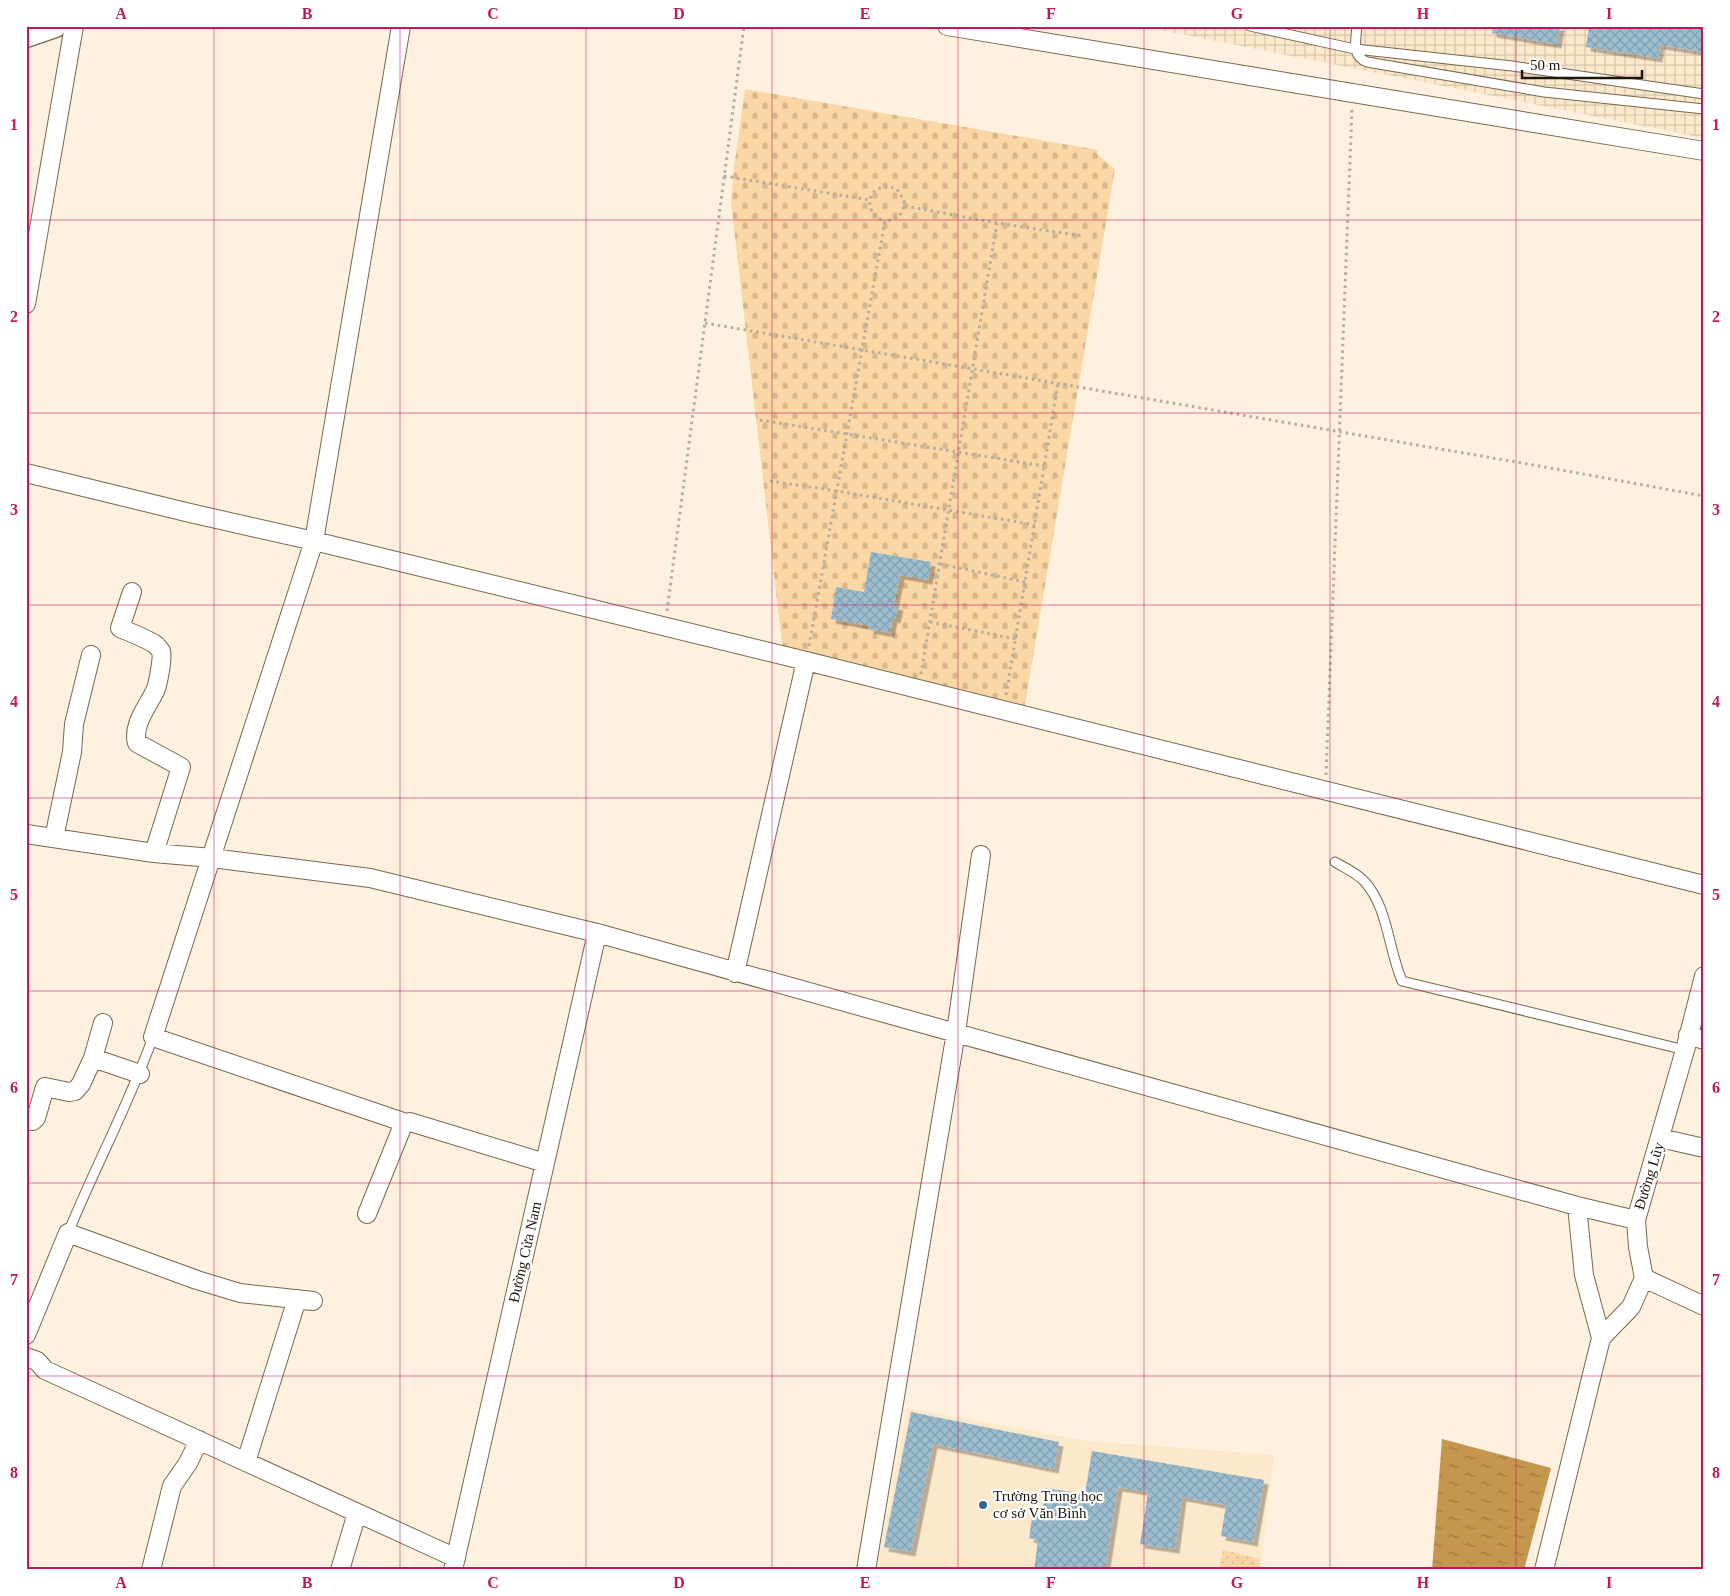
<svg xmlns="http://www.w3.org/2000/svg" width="1730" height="1596" font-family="'Times New Roman',serif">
  <defs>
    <pattern id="industrial-grid" width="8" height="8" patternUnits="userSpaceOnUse" patternTransform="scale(1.25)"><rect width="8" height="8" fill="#fce8cb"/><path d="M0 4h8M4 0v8" fill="none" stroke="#d8c6ad"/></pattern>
    <pattern id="cemetery-stones" width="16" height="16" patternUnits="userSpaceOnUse" patternTransform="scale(1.25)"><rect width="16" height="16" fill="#fad7a5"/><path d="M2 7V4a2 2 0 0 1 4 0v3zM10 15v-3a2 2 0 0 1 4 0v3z" fill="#d6b88d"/></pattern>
    <pattern id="garden-dots" width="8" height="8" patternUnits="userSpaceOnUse" patternTransform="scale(1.25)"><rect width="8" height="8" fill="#fad7a5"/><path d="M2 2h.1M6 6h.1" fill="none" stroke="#d6b88d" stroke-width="1.8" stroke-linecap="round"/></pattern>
    <pattern id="water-ripples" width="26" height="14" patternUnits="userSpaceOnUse" patternTransform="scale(1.25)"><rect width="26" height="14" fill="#c4964e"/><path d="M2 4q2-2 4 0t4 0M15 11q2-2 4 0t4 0" fill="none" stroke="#9f793f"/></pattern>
    <pattern id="building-cross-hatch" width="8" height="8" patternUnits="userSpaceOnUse" patternTransform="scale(1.25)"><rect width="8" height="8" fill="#9abcce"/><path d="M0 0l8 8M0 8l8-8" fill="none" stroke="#84a1b0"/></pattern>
    <filter id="shadow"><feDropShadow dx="4.5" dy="4.5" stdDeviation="0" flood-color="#0004"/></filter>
  </defs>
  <rect width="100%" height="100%" fill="#fef1df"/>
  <path fill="#fce8cb" d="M 907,1408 L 1088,1441 L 1274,1455 L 1260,1570 L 877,1570 Z"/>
  <path fill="url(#industrial-grid)" d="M 1141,26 L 1704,26 L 1704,138 Z"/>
  <path fill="url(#cemetery-stones)" d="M 745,89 L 1098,150 L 1097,154 L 1115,169 L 1024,710 L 783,652 L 731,202 L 734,168 Z"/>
  <path fill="url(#garden-dots)" d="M 1223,1550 L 1260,1559 L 1259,1570 L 1219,1570 Z"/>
  <path fill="url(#water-ripples)" d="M 1442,1439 L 1551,1468 L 1524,1570 L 1432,1570 Z"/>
  <path fill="url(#building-cross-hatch)" filter="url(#shadow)" d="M 1493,26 L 1560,26 L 1557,44 L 1492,33 Z
    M 1589,26 L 1704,26 L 1704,52 L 1660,45 L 1658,58 L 1586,47 Z
    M 871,552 L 931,562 L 928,580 L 900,575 L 894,605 L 899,606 L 896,619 L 893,618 L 890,633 L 869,629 L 870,626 L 831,619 L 836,587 L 864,592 Z
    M 911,1412 L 1059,1442 L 1054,1469 L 933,1444 L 911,1552 L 884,1547 Z
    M 1092,1451 L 1264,1480 L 1253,1542 L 1221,1536 L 1226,1505 L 1182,1497 L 1175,1549 L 1140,1544 L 1148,1492 L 1118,1487 L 1105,1570 L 1034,1570 L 1038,1540 L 1029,1538 L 1033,1512 L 1042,1513 L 1046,1488 L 1085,1494 Z"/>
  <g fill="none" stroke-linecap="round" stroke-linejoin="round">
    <g stroke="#79674d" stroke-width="11">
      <path id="service" d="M 1250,26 L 1355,49 L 1512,66 L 1704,94
        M 1357,26 C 1356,40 1351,56 1367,62 L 1544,92 L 1704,109
        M 1335,862 C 1345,868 1357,873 1365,882 C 1388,908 1388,948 1402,981 L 1685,1050
        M 68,1233 C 95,1167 129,1104 153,1037"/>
    </g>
    <g stroke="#79674d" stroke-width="20">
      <path id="minor" d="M 401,26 L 314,541 L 153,1037 L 406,1123
        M 947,26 L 1704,151
        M 26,304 L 74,26
        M 26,473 L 190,513 L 314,541 L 806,661 L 1704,885
        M 132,592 L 120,628 C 131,633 146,638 156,645 C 157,646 160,650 161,651 C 163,657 158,687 154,693 C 147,707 132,726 137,743 L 181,767 L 154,853
        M 26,834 L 154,853 L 212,858 L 370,878 L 597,933 L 1577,1206 L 1636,1220
        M 54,838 L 72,752 L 74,724 L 91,655
        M 735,973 L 806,661
        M 1688,1035 L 1704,1040
        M 93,1058 L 103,1023
        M 26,1120 L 33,1121 L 36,1118 L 45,1087 L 69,1092 L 75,1091 L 81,1084 L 93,1058 L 140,1074
        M 1660,1138 L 1704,1148
        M 1577,1206 L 1584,1275 L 1601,1338
        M 367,1214 L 403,1125 L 410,1122 L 545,1163
        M 1644,1278 L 1704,1306
        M 26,1335 L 68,1233 L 197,1280 L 240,1293 L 313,1301
        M 26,1357 L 37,1361 L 45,1370 L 456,1558
        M 246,1462 L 297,1299
        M 151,1570 L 172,1486 L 188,1463 L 199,1440
        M 340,1570 L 357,1513
        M 453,1570 L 597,933
        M 866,1570 L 956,1032 L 981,855
        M 1544,1570 L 1601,1338 L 1631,1307 L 1644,1278 L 1638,1247 L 1636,1220 L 1685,1050 L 1704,976"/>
    </g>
    <g stroke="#79674d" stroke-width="25">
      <path id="tertiary" d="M 26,36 L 55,26"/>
    </g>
    <path stroke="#b7ac9c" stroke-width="3" stroke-dasharray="2.5 4" stroke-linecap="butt" d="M 724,176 L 870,200
      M 905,206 L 997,223 L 1083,236
      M 705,323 L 1528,464 L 1704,496
      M 760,420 L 1044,466
      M 770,481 L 837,491 L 1035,525
      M 940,564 L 1025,582
      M 667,611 L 744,26
      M 930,622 L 1016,639
      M 809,646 L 885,221 C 860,214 867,178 897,189 L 904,200 C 905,213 898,220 885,221
      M 921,674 L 997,223
      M 1006,695 L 1058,383
      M 1326,775 L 1352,109"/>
    <use href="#service" stroke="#fff" stroke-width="9"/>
    <use href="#minor" stroke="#fff" stroke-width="18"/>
    <use href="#tertiary" stroke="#fff" stroke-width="22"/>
  </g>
  <path fill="none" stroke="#c2185b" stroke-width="1" stroke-opacity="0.55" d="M 214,26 L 214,1570M 400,26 L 400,1570M 586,26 L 586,1570M 772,26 L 772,1570M 958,26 L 958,1570M 1144,26 L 1144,1570M 1330,26 L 1330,1570M 1516,26 L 1516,1570M 26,220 L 1704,220M 26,413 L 1704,413M 26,605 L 1704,605M 26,798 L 1704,798M 26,991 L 1704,991M 26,1183 L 1704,1183M 26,1376 L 1704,1376"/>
  <circle fill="#346b86" stroke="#fff" stroke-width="2" cx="983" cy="1505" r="5"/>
  <g text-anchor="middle" stroke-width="4.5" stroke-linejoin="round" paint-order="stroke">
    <g font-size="15" fill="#1d160b" stroke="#fff">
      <text transform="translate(1649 1176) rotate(-73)" y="5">Đường Lũy</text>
      <text transform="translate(525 1252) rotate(-77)" y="5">Đường Cửa Nam</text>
    </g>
    <g font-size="15" fill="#1d160b" stroke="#fff" text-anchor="start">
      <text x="993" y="1501">Trường Trung học<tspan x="993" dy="17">cơ sở Văn Bình</tspan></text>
    </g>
  </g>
  <rect width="1730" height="1596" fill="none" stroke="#ffffff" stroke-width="55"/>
  <path d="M1522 70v8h120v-8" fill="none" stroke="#1d160b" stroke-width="2.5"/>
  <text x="1530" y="70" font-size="15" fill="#1d160b" stroke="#ffffff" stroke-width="4" paint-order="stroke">50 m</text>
  <rect x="28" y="28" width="1674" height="1540" fill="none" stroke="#c2185b" stroke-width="2"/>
  <g font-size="16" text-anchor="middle" font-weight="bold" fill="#c2185b">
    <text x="121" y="19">A</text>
    <text x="307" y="19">B</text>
    <text x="493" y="19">C</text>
    <text x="679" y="19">D</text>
    <text x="865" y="19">E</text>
    <text x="1051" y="19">F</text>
    <text x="1237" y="19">G</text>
    <text x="1423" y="19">H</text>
    <text x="1609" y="19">I</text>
    <text x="14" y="130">1</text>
    <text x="1716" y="130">1</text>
    <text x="14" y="322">2</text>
    <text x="1716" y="322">2</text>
    <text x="14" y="515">3</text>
    <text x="1716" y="515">3</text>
    <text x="14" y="707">4</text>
    <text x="1716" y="707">4</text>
    <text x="14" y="900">5</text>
    <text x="1716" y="900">5</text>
    <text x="14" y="1093">6</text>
    <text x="1716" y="1093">6</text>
    <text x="14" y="1285">7</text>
    <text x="1716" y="1285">7</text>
    <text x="14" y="1478">8</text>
    <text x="1716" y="1478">8</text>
    <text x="121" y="1588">A</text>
    <text x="307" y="1588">B</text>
    <text x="493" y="1588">C</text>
    <text x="679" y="1588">D</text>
    <text x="865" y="1588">E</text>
    <text x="1051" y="1588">F</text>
    <text x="1237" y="1588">G</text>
    <text x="1423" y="1588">H</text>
    <text x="1609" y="1588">I</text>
  </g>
</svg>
